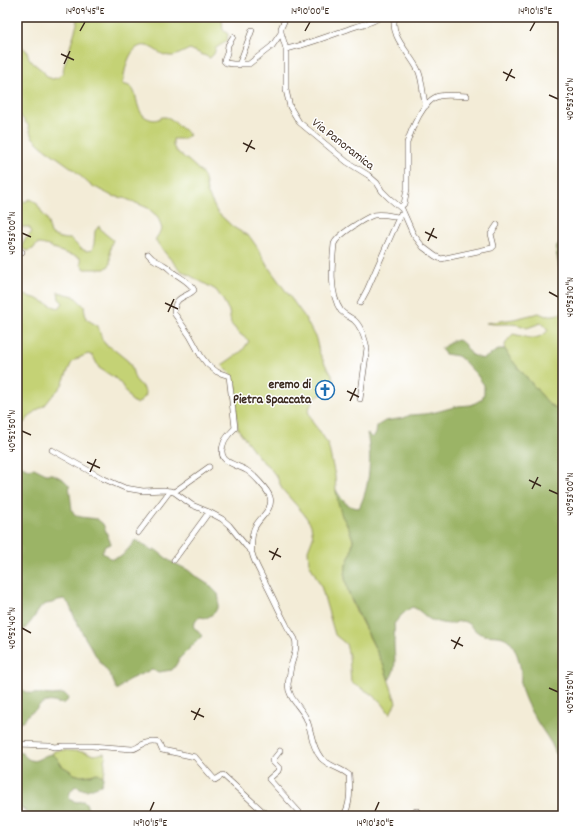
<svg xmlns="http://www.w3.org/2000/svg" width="580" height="833" font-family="Dekko,sans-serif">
  <rect width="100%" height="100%" fill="#fff"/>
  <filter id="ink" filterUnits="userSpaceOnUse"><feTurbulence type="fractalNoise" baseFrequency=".025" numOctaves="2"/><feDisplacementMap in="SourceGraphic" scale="8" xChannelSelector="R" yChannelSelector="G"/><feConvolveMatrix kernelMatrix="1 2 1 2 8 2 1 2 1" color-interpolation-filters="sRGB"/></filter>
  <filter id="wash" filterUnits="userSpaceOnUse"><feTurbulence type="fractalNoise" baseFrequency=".012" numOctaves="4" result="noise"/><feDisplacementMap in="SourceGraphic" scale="16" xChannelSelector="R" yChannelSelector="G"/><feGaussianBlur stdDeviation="0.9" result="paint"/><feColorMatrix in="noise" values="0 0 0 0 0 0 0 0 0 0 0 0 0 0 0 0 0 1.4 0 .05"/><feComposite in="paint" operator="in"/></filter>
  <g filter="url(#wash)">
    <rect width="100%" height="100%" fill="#f3ecd7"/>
    <path fill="#c4d274" stroke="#807e49" d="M 70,17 L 222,17 L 223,30 L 228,34 L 227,41 L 216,48 L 214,54 L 210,58 L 190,49 C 184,51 176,57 170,56 C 161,56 155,48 147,46 C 129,42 124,72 123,84 C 125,85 127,85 129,86 C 139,91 134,107 144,116 C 148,119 154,121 158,119 C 162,118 160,117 164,117 C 172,117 174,123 180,127 C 184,130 185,130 189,135 L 184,139 L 173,139 L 173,146 L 176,151 L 189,161 L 202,173 L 205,179 L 207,192 L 217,212 L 233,227 L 250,237 L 257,247 L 269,268 L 304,316 L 316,339 L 319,352 L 325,364 L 332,375 L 336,388 L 314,398 L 308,411 L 313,423 L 321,433 L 328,444 L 335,476 L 336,490 L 342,516 L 349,528 L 353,540 L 351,553 L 346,565 L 345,578 L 348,591 L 353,605 L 383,664 L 396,702 L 390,714 L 382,703 L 373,695 L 351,682 L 349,656 L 346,644 L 335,635 L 321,586 L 309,563 L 308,550 L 313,537 L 311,525 L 304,514 L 282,489 L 277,477 L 269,467 L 260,459 L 238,429 L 232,375 L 222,365 L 242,351 L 249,341 L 240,334 L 231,324 L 229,311 L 223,300 L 216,290 L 180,270 L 166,254 L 155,240 L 162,229 L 158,217 L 148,208 L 124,198 L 112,196 L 89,184 L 72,168 L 41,146 L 32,137 L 28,125 L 17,112 L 17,36 L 22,47 L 27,51 L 29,58 L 33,63 L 43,71 L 47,77 L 53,79 L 59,77 L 63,72 L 64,66 L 68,54 L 77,24 L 77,19 Z
      M 17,197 L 25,202 L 30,199 L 36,202 L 43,214 L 47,219 L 51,234 C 58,238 63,239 71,239 L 80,248 L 86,251 L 92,250 L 94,244 L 95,231 L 99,226 L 103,232 L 113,240 C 108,250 111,256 110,265 L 105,269 L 85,269 L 81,265 L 81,258 C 75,255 69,255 62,252 C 53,249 48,244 37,244 L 33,249 L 27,251 L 22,248 L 23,242 L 32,232 L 29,227 L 17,227 Z
      M 17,292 C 23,296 29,296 35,298 C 43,301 50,306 59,308 L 63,303 L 59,299 L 58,292 L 74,296 L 84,306 L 86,319 L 98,326 L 102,339 L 105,344 L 112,348 L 128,361 L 131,366 L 135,379 L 144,389 L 146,395 L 142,400 L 137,404 L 131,400 L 121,384 L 115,378 L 99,368 L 93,356 L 88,354 L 76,359 L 71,364 L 67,373 L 62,385 L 58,390 L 53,395 L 45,405 L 34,412 L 21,426 L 17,427 Z
      M 563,312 L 563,408 L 556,408 L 550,405 L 510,358 L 505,349 L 504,349 C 505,343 508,339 513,334 C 519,335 524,337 530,338 C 536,339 545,335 548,330 L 543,324 L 541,323 L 527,328 C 514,321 500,326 486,323 L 514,319 L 539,313 L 546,316 L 559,314 Z
      M 63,750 L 85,752 L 94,755 L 104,753 L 106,757 L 104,759 C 105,765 106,770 103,776 L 97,773 L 91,775 L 81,776 L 74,774 L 69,770 L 62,766 L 57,758 L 52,754 L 54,751 Z"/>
    <path fill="#9bb466" stroke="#6b6f42" d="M 558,244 L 563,246 L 563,284 L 562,281 L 556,250 Z
      M 459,340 L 464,344 L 472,355 L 483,359 C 491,355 496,349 505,349 L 510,358 L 550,405 L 556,408 L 563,408 L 563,771 C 559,762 556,752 551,743 C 540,725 526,708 521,687 C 520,683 521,679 521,675 C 521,665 516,645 507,639 C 500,634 489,637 481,634 C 473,631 469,621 461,621 C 458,621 455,623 452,624 C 446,624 440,623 434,621 C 424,618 422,610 412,607 C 405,611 399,617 394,624 C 395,631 394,637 394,643 C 394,658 398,667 389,680 L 383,664 L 354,605 L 348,591 L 345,578 L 346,565 L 351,553 L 353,540 L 349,528 L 342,516 L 338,503 L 336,490 C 342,500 346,507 359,508 C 370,487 372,456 367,433 L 372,438 L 376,434 L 377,426 L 385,421 L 404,418 L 410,415 L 425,414 L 436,412 L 458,406 L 471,405 L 477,402 L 482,399 L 484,393 L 484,385 L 477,375 L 463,360 L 458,356 L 445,354 L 441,349 L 452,341 Z
      M 17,465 L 22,466 L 28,469 L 34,468 L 46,474 L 53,474 L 64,480 L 69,485 L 72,510 L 75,515 L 81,517 L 97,519 L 103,524 L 111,544 L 105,546 L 102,552 L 107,556 L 112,559 L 122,556 L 136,540 L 151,550 L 156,550 L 170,561 L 188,570 L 195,576 L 209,585 L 218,594 L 219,600 L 218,606 L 215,612 L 210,616 L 206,618 L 200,617 L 197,619 L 193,626 L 202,636 L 179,659 L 176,665 L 172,670 L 165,671 L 159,672 L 152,670 L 146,672 L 128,680 L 117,690 L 111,676 L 98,659 L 84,636 L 74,616 L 69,604 L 64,599 L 58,600 L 52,603 L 46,604 L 41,607 L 30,623 L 20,634 L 17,634 Z
      M 17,683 L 22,690 L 28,693 L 53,695 L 63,694 L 66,695 L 68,698 L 67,701 C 61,707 54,700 47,702 C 39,703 39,707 34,711 C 32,712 30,712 29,714 C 23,720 28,721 17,722 Z
      M 17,752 L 22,753 C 35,769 39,755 52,754 L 57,758 L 62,766 L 69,770 L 74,774 L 81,776 L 91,775 L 97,773 L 103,776 L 103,779 L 101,785 C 97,786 88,790 86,790 C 83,790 79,787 76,786 C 71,789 68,794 70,800 L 77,802 L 83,801 L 86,803 L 88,809 L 94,816 L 29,816 L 26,811 L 17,805 Z"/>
  </g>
  <g filter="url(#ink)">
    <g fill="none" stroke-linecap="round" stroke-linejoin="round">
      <g stroke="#57473a" stroke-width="6">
        <path id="minor" d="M 286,17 L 281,28 L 281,32 L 286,49 L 286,90 L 290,107 L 299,122 L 347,162 L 368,175 L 377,183 L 382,191 L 389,198 L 402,209 L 413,234 L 423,247 L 435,256 L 441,259 L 492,248 L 494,246 L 491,234 L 497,225
          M 395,17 C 389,36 410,53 418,70 C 423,80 422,95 426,106
          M 233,37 L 228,45 L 227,53 L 224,61 L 226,63 L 233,64 L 249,64 L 272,46 L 281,33
          M 286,49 C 309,44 331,35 354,27 C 362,24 373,23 380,17
          M 239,65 L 252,30
          M 400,207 L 404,204 L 407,189 L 407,143 C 411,130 424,99 439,96 C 448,94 458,96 467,96
          M 17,249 L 22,252
          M 148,254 C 154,262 157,260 164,265 C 168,267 171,271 174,273 C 181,278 191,283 194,290 C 187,298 174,295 174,313 L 190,336 L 201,356 L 207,364 L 217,372 L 229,376 L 235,428 C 231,432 226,437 224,442 C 216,463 233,463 246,470 C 253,474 268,490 270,497 C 274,510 258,518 254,529 C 252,534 251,547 252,553 C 254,562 260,572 264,580 C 272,595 278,609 286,624 C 288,629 292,634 295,639 C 298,648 293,658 291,666 C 290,672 289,678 288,684 C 288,698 300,706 306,718 C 312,731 311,746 321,758 C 328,766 341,768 349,775 C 350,788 351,806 343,816
          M 360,303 L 367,290 L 400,215
          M 360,399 L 367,348 C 365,339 361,326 354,320 C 350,317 345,315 341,311 C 329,294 332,264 334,244 C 337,235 365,218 374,215 C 382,213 391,216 399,217
          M 52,450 L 102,478 L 125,488 L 143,491 L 164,490 L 174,492 L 192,505 L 209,512 L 222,519 L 229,525 L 246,546 L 251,551
          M 174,492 L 209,467
          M 138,533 L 170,491
          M 174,560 L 209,512
          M 17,744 L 48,745 L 55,747 L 63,746 L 92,746 L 132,749 C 136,749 137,747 141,745 C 146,743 154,741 159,743 L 162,750 L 186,755 L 195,757 L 215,780 L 223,775 L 268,816
          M 280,751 L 272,761 L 279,768 L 278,771 L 269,779 L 299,812 L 300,816
          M 400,816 L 417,811 L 420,816"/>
      </g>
      <use href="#minor" stroke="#fff" stroke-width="5"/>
    </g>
  </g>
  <path fill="none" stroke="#3b2a1e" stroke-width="1.5" d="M 80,31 L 85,22M 305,31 L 310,22M 530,31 L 535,22M 61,54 L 74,60M 64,64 L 70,51M 503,72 L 515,78M 506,81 L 512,69M 549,95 L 558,99M 243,143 L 255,149M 246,152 L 252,140M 425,232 L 437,238M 22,233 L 31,237M 428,241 L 434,228M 549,292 L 558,297M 165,303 L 178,309M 168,312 L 174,299M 347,391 L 359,397M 350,401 L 356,388M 22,431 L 31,435M 87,462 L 100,468M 90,472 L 96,459M 529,480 L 541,486M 532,489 L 538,477M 549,490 L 558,494M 269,551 L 281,557M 272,560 L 278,548M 22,628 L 31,633M 451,640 L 463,646M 454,649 L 460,637M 549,688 L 558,692M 191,711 L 204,717M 194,720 L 200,708M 150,811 L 154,802M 375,811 L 379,802"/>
  <defs>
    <g id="church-ring" transform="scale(1)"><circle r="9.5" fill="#fff" stroke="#1f6fb2" stroke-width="1.5"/><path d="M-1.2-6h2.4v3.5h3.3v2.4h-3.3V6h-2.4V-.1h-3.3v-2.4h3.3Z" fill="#1f6fb2"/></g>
  </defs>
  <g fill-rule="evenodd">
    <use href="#church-ring" x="325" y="390"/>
  </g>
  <g text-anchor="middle" stroke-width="3" stroke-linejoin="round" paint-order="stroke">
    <g font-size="13" fill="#3b2a1e" stroke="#fff">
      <text transform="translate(344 143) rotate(38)" y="5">Via Panoramica</text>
    </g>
    <g font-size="13" font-weight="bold" fill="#3b2a1e" stroke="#fff" text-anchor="end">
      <text x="311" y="388">eremo di<tspan x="311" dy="15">Pietra Spaccata</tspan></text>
    </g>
  </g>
  <rect width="580" height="833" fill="none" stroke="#fff" stroke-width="44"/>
  <rect x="22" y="22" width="536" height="789" fill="none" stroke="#3b2a1e" stroke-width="1.5"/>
  <g font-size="10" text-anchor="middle" fill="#3b2a1e">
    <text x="85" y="14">14°09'45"E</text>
    <text x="310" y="14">14°10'00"E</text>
    <text x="535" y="14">14°10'15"E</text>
    <text transform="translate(569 99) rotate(-90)" y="4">40°53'20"N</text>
    <text transform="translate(11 233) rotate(-90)" y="4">40°53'00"N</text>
    <text transform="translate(569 297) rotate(-90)" y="4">40°53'10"N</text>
    <text transform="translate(11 431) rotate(-90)" y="4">40°52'50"N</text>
    <text transform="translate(569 494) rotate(-90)" y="4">40°53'00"N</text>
    <text transform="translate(11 628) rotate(-90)" y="4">40°52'40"N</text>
    <text transform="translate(569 692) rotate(-90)" y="4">40°52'50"N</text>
    <text x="150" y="826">14°10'15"E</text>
    <text x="375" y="826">14°10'30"E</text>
  </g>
</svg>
